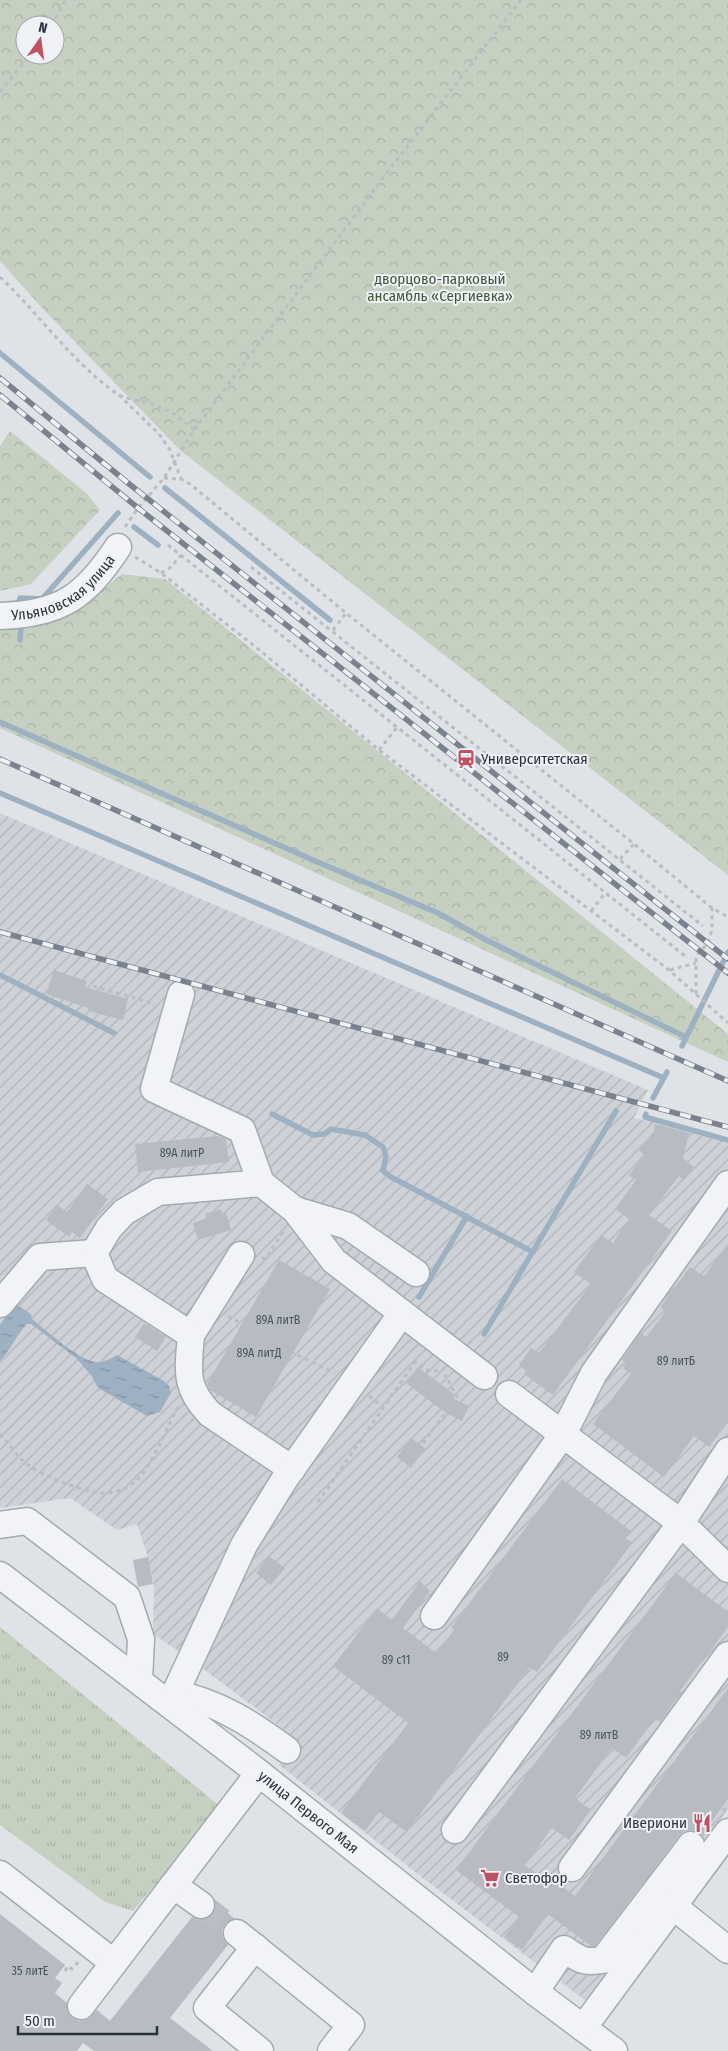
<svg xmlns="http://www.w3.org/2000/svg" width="728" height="2051" font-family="'Fira Sans Condensed',sans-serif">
  <defs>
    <pattern id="industrial-furrows" width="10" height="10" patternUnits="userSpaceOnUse" patternTransform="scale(1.25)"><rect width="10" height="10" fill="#ced2d8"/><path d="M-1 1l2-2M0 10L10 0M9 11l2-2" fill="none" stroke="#b1b5ba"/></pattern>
    <pattern id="grass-tufts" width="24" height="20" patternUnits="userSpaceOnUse" patternTransform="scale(1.25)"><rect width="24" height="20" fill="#c5d0c1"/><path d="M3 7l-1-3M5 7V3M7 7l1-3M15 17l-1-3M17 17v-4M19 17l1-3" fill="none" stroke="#a9b3a7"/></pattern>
    <pattern id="forest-crowns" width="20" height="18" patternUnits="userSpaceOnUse" patternTransform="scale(1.25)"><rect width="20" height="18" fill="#c5d0c1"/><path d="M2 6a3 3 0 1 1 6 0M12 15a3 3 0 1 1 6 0" fill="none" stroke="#a9b3a7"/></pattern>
    <pattern id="water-ripples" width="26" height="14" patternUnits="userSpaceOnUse" patternTransform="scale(1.25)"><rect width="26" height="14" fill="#9eb1c3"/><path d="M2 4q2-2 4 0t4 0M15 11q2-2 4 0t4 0" fill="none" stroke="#8191a0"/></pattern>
  </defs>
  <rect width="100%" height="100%" fill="#dfe2e7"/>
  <path fill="url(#industrial-furrows)" d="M 0,813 L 648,1090 L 634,1118 L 689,1129 L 728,1142 L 728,1809 L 586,2001 L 423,1878 L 279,1765 L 294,1737 L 186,1656 L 153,1634 L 154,1587 L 147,1554 L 137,1524 L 117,1530 L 70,1498 L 0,1508 Z"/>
  <path fill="url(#grass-tufts)" d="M 0,1627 L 221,1807 L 133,1911 L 105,1902 L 0,1825 Z"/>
  <path fill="url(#forest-crowns)" fill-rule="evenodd" d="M 0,0 L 728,0 L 728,875 L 181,451 L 44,310 L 0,261 ZM 25,25 L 55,25 L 55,55 L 25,55 Z
    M 10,431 L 86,493 L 100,510 L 31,584 L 0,591 L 0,446 Z
    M 122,574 L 165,579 L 728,1034 L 728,1062 L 0,728 L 0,626 L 72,614 Z"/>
  <path fill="url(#water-ripples)" d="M 15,1304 L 31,1314 L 32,1319 C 46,1330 79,1360 95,1362 C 103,1363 110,1359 117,1355 L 164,1381 L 169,1386 L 171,1393 L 160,1412 L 147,1416 L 98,1388 L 91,1375 L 76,1358 L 31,1324 L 27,1324 C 16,1335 11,1350 0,1361 L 0,1325 L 6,1316 L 9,1316 L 13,1310 L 11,1307 Z"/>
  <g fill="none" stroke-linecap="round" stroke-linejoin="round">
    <path stroke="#9eb1c3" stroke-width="5.5" d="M 0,353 L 150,477
      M 165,488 L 330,620
      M 134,527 L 158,545
      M 18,607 L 20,598 L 42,599 L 118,513
      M 20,640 L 21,627
      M 0,722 L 322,864 L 438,913 L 488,941 L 686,1037
      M 0,793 L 664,1078
      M 0,975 L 114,1033
      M 682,1046 L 728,952
      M 653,1098 L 667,1072
      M 272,1114 L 313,1135 L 324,1134 L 331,1129 L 365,1135 L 383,1147 L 386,1156 L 383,1171 L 391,1177 L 533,1252
      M 646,1114 L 645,1117 L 728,1140
      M 419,1297 L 467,1216
      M 484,1334 L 616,1111"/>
  </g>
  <path fill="#b7bcc3" d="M 54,970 L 87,981 L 85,987 L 128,999 L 123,1020 L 88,1011 L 88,1008 L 46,994 Z
    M 655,1124 L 689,1133 L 683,1158 L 694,1167 L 684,1180 L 679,1176 L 649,1215 L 672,1231 L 553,1395 L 524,1374 L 526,1371 L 519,1365 L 531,1348 L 539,1353 L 591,1284 L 574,1272 L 601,1235 L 613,1243 L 629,1219 L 615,1209 L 636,1180 L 629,1175 L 644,1155 L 639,1150 L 654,1131 Z
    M 218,1136 L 226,1139 L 229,1162 L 138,1172 L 135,1144 Z
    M 87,1184 L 108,1199 L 80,1238 L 72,1232 L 69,1237 L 46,1220 L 57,1205 L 67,1212 Z
    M 221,1209 L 222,1214 L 226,1213 L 231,1230 L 198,1240 L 193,1223 L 207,1218 L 205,1214 Z
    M 728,1244 L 728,1422 L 709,1447 L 694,1436 L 664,1477 L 593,1424 L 631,1374 L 623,1368 L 626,1363 L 622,1360 L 641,1333 L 646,1337 L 666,1311 L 660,1307 L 690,1267 L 704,1276 Z
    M 279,1260 L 330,1289 L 256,1417 L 210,1390 L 207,1384 Z
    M 144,1323 L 166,1337 L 157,1351 L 135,1337 Z
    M 418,1367 L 455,1395 L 452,1398 L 469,1406 L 462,1421 L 446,1413 L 406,1383 Z
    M 411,1438 L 425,1448 L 411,1468 L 397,1457 Z
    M 562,1479 L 631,1531 L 625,1538 L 632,1542 L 627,1550 L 537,1672 L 530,1667 L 407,1832 L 379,1812 L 365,1831 L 341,1813 L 408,1723 L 333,1666 L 377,1608 L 392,1620 L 420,1581 L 430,1591 L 403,1628 L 436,1653 L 454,1630 L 451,1628 Z
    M 269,1556 L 285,1568 L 271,1585 L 256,1573 Z
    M 148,1557 L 153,1584 L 138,1587 L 133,1560 Z
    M 676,1573 L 728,1612 L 728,1627 L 680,1691 L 682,1692 L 660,1722 L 655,1718 L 626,1758 L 612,1748 L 575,1798 L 591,1810 L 569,1840 L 552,1828 L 525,1865 L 553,1885 L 555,1881 L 575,1896 L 728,1688 L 728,1799 L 702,1835 L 692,1830 L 685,1831 L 679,1836 L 595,1946 L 591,1946 L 548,1914 L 522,1950 L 504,1937 L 519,1917 L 456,1870 Z
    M 215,1903 L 235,1919 L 226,1923 L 222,1930 L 223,1938 L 228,1945 L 170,2018 L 213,2051 L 94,2051 L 83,2043 L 77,2051 L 0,2051 L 0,1914 L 65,1965 L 55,1978 L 62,1983 L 55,1993 L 67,2003 L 67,2011 L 72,2018 L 79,2021 L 86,2020 L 97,2010 L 110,2021 L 192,1917 L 199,1920 L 208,1918 L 213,1913 Z"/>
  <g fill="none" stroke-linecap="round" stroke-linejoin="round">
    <path stroke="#bbbfc5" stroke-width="26" stroke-dasharray="26 13" stroke-linecap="butt" d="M 201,1905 L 237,1933"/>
    <g stroke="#a5a9b0" stroke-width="29">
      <g id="minor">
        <path id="s1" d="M 0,616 C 61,614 85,597 118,547"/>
        <path d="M 181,994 L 154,1089 L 242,1130 L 261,1183"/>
        <path d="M 295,1210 L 348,1226 L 416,1273"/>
        <path d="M 0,1304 L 40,1257 L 94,1253"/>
        <path d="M 191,1335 L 241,1255"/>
        <path d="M 509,1394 L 681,1523 L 728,1569"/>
        <path d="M 292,1469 L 210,1414 C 184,1387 188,1371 191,1335 L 105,1279 L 94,1253 L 109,1228 L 124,1212 L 158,1192 L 261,1183 L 295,1210 L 334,1261 L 484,1376"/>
        <path d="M 0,1525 L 27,1521 L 127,1597 L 141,1639 L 139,1680"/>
        <path id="s2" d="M 0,1575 L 259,1773 L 535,1992 L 614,2051"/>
        <path d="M 434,1616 L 563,1434 L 594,1373 L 728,1184"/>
        <path d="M 175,1694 C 217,1701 253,1725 287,1750"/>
        <path d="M 170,1704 L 244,1545 L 284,1480 L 402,1313"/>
        <path d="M 455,1830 L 681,1523 L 728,1451"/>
        <path d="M 572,1868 L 728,1655"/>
        <path d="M 0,1874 L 114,1963"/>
        <path d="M 173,1885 L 201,1905"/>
        <path d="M 673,1906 L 728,1950"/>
        <path d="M 237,1933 L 351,2025 L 331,2051"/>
        <path d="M 255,1947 L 207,2008 L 260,2051"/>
        <path d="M 535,1992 L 564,1949 C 580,1960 584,1963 603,1960 L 691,1845"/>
        <path d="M 81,2006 L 259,1773"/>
        <path d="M 583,2028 L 728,1832"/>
      </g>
    </g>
    <path stroke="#babdc2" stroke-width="3" stroke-dasharray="4 4" stroke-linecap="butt" d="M 51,25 L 66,0
      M 0,92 L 30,55
      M 0,277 C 40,315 71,361 116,393 C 124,399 138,400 148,403 C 168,409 179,416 194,430
      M 119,395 L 159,434 L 170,450 L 181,479
      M 164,478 L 181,479 L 190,484 L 346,613 L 634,844 L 712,908 L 728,917
      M 125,527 L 138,508 L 164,478 L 194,430 L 386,174 L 521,0
      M 168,545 L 685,956
      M 135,557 L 161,573 L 257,648 L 379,750 L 669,970 L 728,1023
      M 251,567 L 703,926
      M 161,573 L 171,567 L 181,555
      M 333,630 L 346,613
      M 379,750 L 398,726
      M 620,859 L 634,844
      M 591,911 L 606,892
      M 670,970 L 696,963
      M 93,986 L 155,1004
      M 696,994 L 696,956 L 708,943 L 712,930 L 712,908
      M 262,1258 L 266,1259 L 284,1230
      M 228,1316 L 295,1354 L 335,1373
      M 369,1396 L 383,1407
      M 0,1434 C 10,1444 16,1456 28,1465 C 42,1476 84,1492 102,1493 C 114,1493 128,1489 137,1480 C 154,1462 166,1429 178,1407
      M 423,1443 L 457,1397 L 445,1375
      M 318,1502 L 415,1362 L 426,1370 L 440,1371
      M 723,1811 L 728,1804
      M 65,1971 L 68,1966 L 72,1969 L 79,1961"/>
    <use href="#minor" stroke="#f2f3f6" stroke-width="26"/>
    <g stroke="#7a828f" stroke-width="5.5">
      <path id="rail" d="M 0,378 L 128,483 L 728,959
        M 0,395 L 138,508 L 728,973
        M 0,759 L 728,1081
        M 0,932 L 728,1127"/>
    </g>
    <use href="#rail" stroke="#eff1f5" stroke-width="4" stroke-dasharray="11" stroke-linecap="butt"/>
  </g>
  <defs>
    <g id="station-bare" transform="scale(1.5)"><path d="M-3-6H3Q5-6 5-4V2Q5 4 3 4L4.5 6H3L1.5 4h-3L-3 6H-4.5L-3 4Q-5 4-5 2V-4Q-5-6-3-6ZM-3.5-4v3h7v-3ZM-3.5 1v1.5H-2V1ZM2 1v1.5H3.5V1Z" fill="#c05063" stroke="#eff1f5" stroke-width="2.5" paint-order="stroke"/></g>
    <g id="restaurant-bare" transform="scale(1.5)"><path d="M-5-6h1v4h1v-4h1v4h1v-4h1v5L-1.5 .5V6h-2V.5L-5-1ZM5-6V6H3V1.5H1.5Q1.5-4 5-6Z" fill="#c05063" stroke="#eff1f5" stroke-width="2.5" paint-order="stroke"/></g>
    <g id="supermarket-bare" transform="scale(1.5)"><path d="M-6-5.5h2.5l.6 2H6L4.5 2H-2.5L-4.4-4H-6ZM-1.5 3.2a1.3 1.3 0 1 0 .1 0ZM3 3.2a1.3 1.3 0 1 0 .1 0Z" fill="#c05063" stroke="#eff1f5" stroke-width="2.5" paint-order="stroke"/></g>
  </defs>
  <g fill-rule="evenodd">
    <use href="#station-bare" x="466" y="759"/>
    <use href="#restaurant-bare" x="702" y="1823"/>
    <use href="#supermarket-bare" x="490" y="1878"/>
  </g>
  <g text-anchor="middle" stroke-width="4" stroke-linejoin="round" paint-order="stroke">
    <g font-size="12" fill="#4d545e">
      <text x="182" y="1157">89А литР</text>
      <text x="278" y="1324">89А литВ</text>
      <text x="259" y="1357">89А литД</text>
      <text x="676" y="1365">89 литБ</text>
      <text x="503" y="1661">89</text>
      <text x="396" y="1664">89 с11</text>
      <text x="599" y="1739">89 литВ</text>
      <text x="30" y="1975">35 литЕ</text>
    </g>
    <g font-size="15" fill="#3f5739" stroke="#eff1f5">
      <text x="440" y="284">дворцово-парковый<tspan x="440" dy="17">ансамбль «Сергиевка»</tspan></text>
    </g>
    <g font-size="15" fill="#2a313c" stroke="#eff1f5">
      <text dy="5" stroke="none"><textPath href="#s1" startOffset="72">Ульяновская улица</textPath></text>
      <text dy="5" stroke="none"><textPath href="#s2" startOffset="389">улица Первого Мая</textPath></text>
    </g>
    <g font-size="15" fill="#2a313c" stroke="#eff1f5" text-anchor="start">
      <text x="481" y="764">Университетская</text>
      <text x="687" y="1828" text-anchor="end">Ивериони</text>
      <text x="505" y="1883">Светофор</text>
    </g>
  </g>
  <g transform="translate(40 40) rotate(14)"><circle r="24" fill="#eff1f5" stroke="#a0a4ab"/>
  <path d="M0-4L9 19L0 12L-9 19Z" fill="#c05063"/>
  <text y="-8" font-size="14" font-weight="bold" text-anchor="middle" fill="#2a313c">N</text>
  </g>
  <path d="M18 2026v8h139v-8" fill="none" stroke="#2a313c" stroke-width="2.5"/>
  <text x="25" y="2026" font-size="15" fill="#2a313c" stroke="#eff1f5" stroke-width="4" paint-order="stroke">50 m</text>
</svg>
